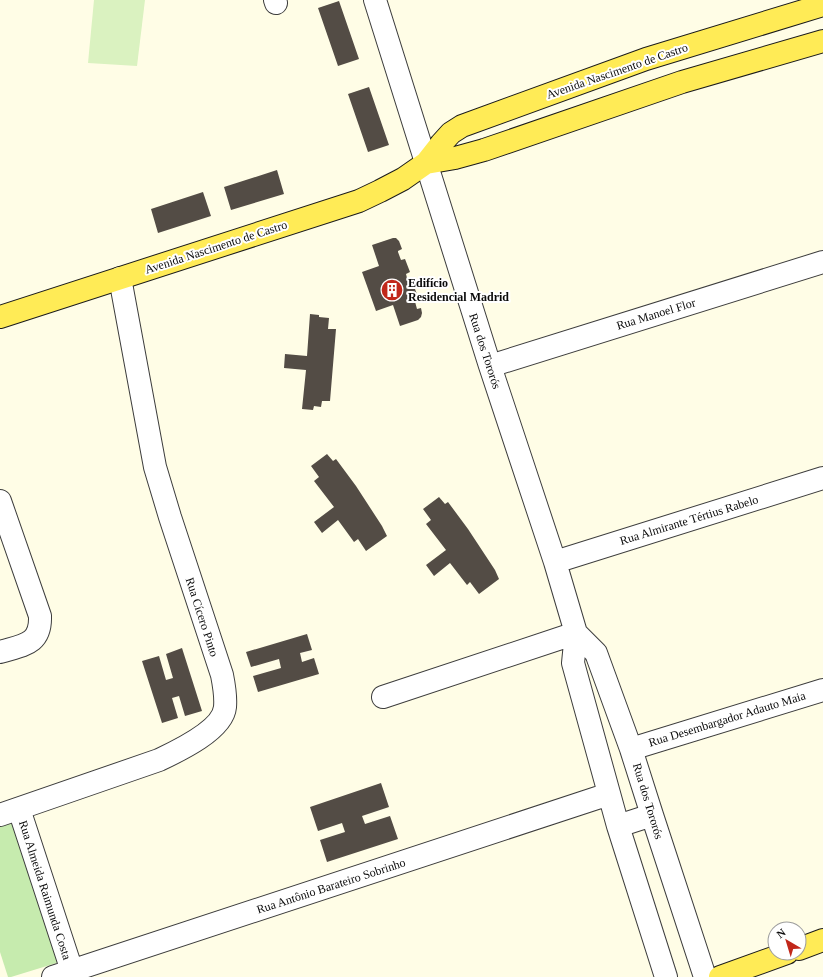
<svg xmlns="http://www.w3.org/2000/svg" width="823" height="977" font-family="'Times New Roman',serif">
  <rect width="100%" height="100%" fill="#fffde6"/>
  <path fill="#c6ebae" d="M 19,815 L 63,961 L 11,977 L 8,977 L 0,952 L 0,821 Z"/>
  <path fill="#daf2c0" d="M 94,0 L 145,0 L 137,66 L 88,63 Z"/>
  <path fill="#534c45" d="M 339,1 L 359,59 L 338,66 L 318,8 Z
    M 369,87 L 389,145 L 368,152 L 348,94 Z
    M 277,170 L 284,194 L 231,210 L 224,187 Z
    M 203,192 L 211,216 L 158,233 L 151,209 Z
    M 393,238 L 396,238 L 399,241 L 402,249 L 398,251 L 398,252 L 401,260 L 405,259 L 410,272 L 406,274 L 408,282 L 412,281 L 418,297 L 414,298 L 417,309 L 421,308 L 422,313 L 421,317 L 418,320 L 400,326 L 393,305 L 376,311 L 362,272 L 379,266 L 372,245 Z
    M 310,314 L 319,315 L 319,317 L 329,318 L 328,329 L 336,329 L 330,401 L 322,401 L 321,407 L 314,406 L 313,410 L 302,409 L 306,370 L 284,368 L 285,354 L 307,356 Z
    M 327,454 L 333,461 L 336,459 L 356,486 L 382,526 L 387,536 L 366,551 L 358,539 L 354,542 L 338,520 L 322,533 L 314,522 L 334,507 L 314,481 L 319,477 L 311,466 Z
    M 439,497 L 445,504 L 448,502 L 468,529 L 495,570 L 499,579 L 479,594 L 470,582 L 467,585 L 450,563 L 434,576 L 426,565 L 446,550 L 426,524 L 431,520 L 423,509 Z
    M 307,634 L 312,650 L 300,653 L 302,662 L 314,658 L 319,674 L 258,692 L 253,676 L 281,668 L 279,659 L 251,667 L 246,652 Z
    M 182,648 L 202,711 L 185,716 L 179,696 L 172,698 L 178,718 L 162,723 L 142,661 L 159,656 L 166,680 L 173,678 L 166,654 Z
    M 381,783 L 389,807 L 362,816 L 365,824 L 390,816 L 398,839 L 327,862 L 320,840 L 345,832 L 342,823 L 318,831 L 310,807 Z"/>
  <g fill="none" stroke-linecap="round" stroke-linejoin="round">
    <g stroke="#3d3d3d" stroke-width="24">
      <path id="minor" d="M 275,0 L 276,3
        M 375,0 L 490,366 L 555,562 L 576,633 L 573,663 L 618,826 L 666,977
        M 490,366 L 823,262
        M 0,501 L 40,616 C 41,645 23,645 0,652
        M 555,562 L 823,478
        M 576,633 L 596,653 L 631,749 L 652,815 L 705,977
        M 383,697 L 576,633
        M 631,749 L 823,690
        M 19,809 L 72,971
        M 0,815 L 159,760 C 178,751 223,730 225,707 C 226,696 224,685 222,675 L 170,517 L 155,467 L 120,278
        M 618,826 L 652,815
        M 53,977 L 609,794"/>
    </g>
    <g stroke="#1b1b1b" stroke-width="24">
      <path id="major" d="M 426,163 L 455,158 L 484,150 L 682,82 L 823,41
        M 0,317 L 359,201 L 380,191 L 403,179 L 426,163 L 441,144 L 451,133 L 462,126 L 646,59 L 823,5
        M 799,949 L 823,940
        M 720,977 L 787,953"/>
    </g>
    <use href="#minor" stroke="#fff" stroke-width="22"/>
    <use href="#major" stroke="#ffeb56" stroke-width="22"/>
  </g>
  <defs>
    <g id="building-disc" transform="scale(1.15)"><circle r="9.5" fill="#c1271a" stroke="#fff"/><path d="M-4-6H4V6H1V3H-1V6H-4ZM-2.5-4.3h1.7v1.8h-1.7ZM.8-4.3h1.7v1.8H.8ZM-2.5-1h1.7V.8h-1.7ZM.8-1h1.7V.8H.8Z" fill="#fff"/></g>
  </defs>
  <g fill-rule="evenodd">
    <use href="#building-disc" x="392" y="290"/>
  </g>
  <g text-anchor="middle" stroke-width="4" stroke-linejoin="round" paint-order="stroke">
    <g font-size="12" fill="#0a0a0a" stroke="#fff">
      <text transform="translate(617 71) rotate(-19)" y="4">Avenida Nascimento de Castro</text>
      <text transform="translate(216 247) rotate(-18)" y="4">Avenida Nascimento de Castro</text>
      <text transform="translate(656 314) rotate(-17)" y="4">Rua Manoel Flor</text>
      <text transform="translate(485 351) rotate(72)" y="4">Rua dos Tororós</text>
      <text transform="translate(689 520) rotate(-17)" y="4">Rua Almirante Tértius Rabelo</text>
      <text transform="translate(202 617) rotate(72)" y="4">Rua Cícero Pinto</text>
      <text transform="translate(727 719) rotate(-17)" y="4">Rua Desembargador Adauto Maia</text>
      <text transform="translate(648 801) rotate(73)" y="4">Rua dos Tororós</text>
      <text transform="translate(331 886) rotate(-18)" y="4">Rua Antônio Barateiro Sobrinho</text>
      <text transform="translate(45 890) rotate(72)" y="4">Rua Almeida Raimunda Costa</text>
    </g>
    <g font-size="12" font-weight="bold" fill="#0a0a0a" stroke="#fff" text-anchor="start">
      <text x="408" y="287">Edifício<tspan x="408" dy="14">Residencial Madrid</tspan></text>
    </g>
  </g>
  <g transform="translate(787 941) rotate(322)"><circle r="19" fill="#ffffff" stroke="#9d9d9d"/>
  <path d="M0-3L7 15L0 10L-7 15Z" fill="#c1271a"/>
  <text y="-6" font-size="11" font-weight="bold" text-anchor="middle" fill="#0a0a0a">N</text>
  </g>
</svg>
